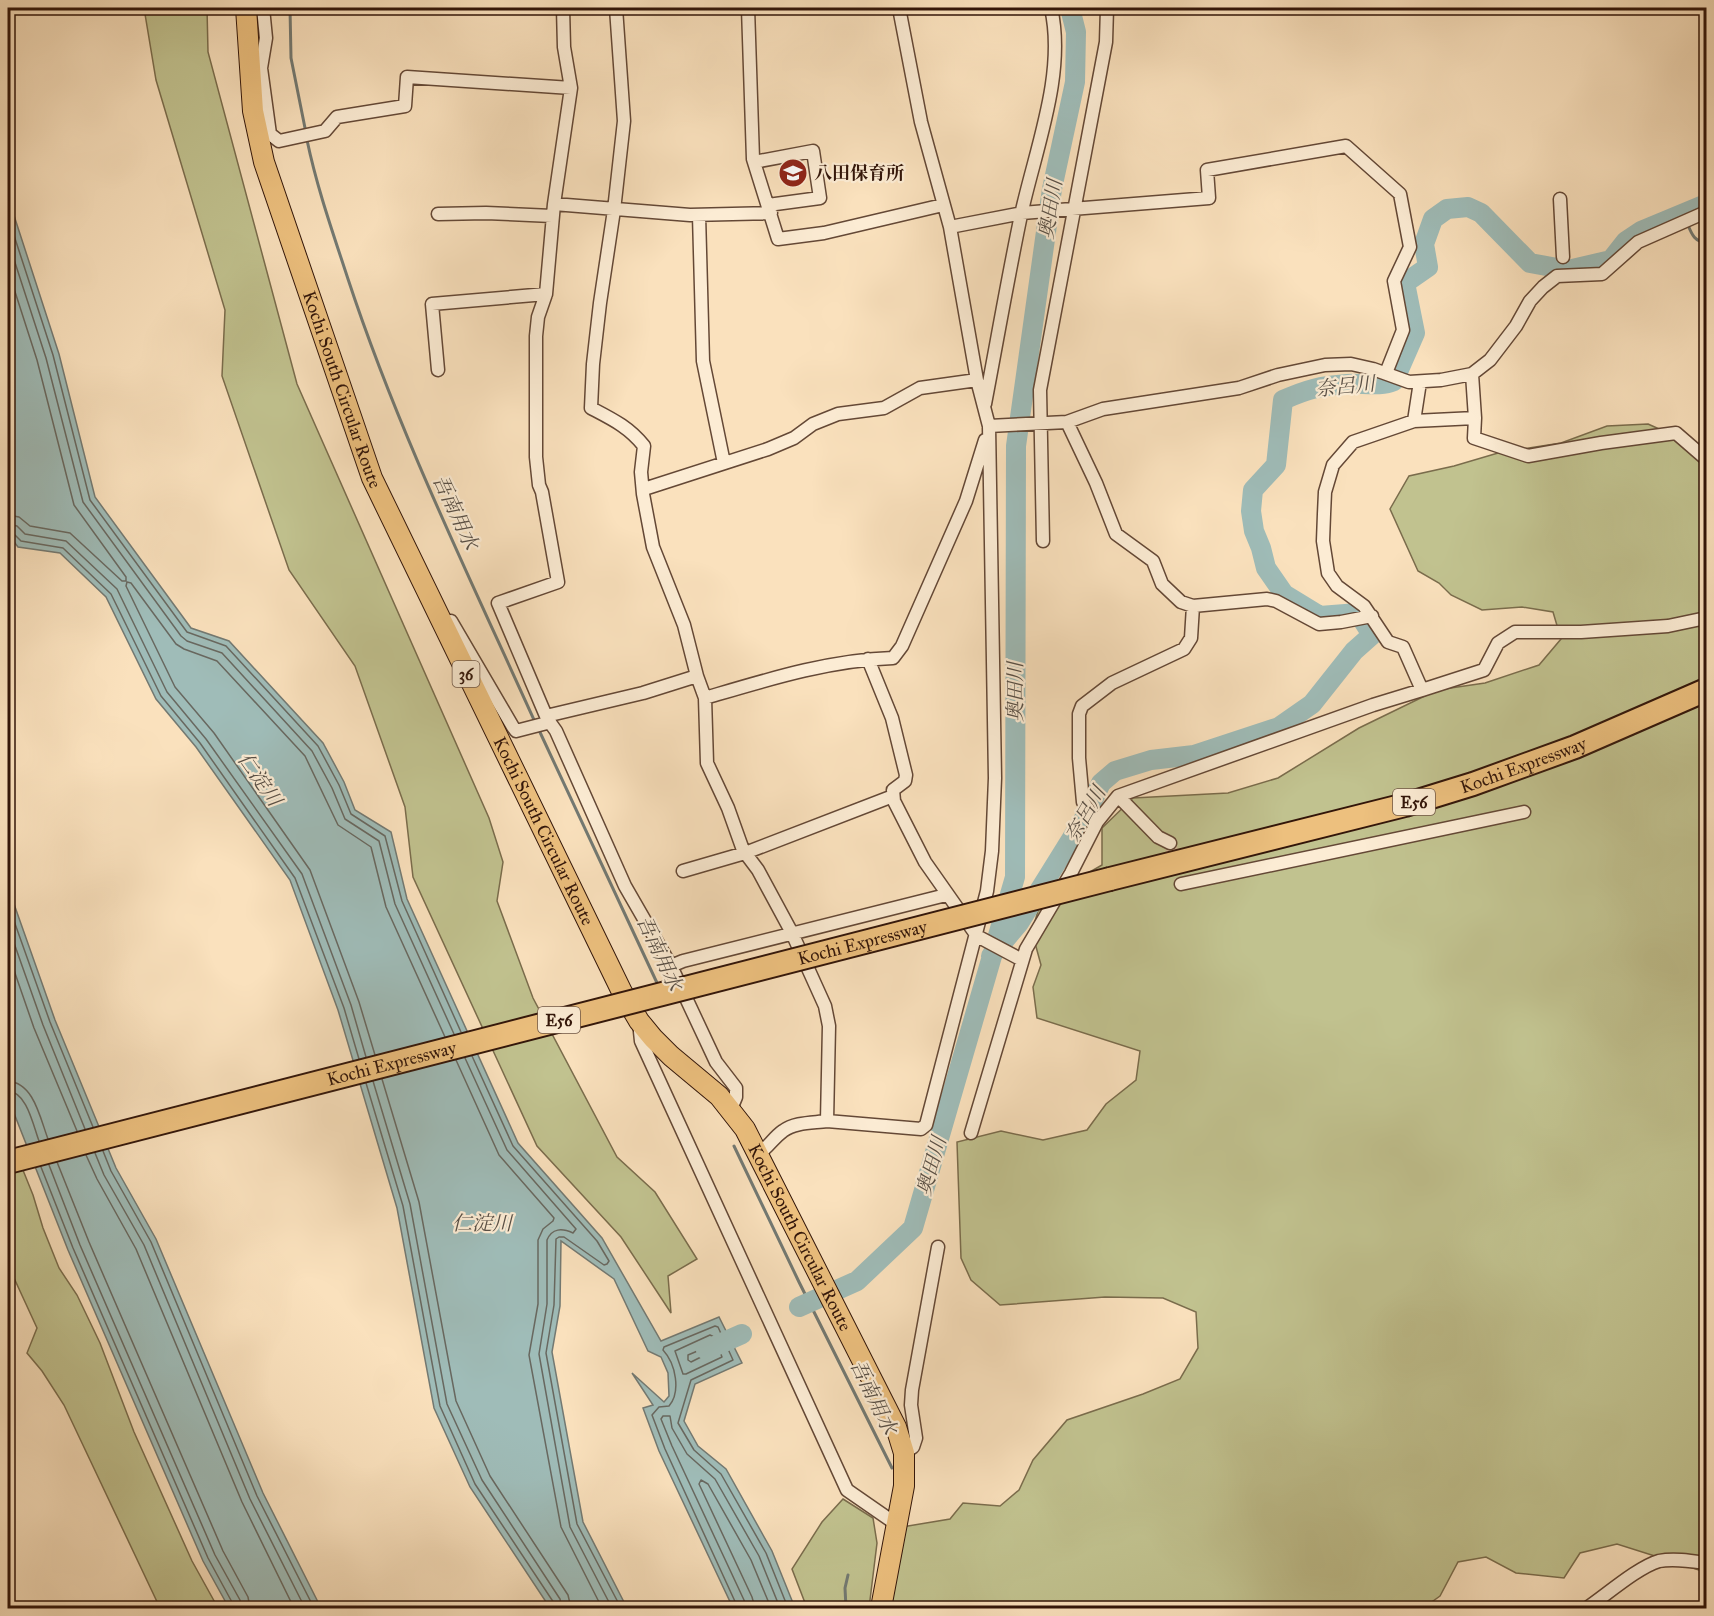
<svg xmlns="http://www.w3.org/2000/svg" width="1714" height="1616" font-family="'IM FELL Great Primer','Noto Serif JP',serif">
  <rect width="100%" height="100%" fill="#fae1bd"/>
  <filter id="stains"><feTurbulence type="fractalNoise" baseFrequency=".00333" numOctaves="4"/><feColorMatrix values="0 0 0 0 .2 0 0 0 0 .09 0 0 0 0 .02 0 0 0 .5 -.17"/></filter>
  <radialGradient id="worn" r=".72"><stop offset=".6" stop-color="#630" stop-opacity="0"/><stop offset="1" stop-color="#630" stop-opacity=".3"/></radialGradient>
  <path fill="#c1c28f" stroke="#7a6c4c" stroke-width="1.5" d="M 144,8 L 207,8 L 208,52 L 297,384 L 489,818 L 503,862 L 497,901 L 533,998 L 617,1157 L 655,1192 L 697,1259 L 668,1276 L 671,1313 L 621,1237 L 537,1146 L 413,877 L 405,807 L 355,666 L 289,570 L 222,376 L 225,310 L 156,80 Z
    M 1648,424 L 1706,450 L 1706,1575 L 1699,1570 L 1617,1544 L 1580,1553 L 1564,1578 L 1516,1573 L 1486,1557 L 1458,1562 L 1440,1596 L 1423,1608 L 888,1608 L 902,1527 L 950,1519 L 963,1503 L 1000,1506 L 1019,1490 L 1033,1460 L 1067,1420 L 1143,1394 L 1180,1379 L 1198,1348 L 1196,1312 L 1163,1298 L 1105,1297 L 1000,1305 L 971,1280 L 961,1258 L 957,1142 L 1001,1131 L 1043,1140 L 1087,1130 L 1106,1104 L 1136,1080 L 1140,1051 L 1037,1018 L 1033,987 L 1041,965 L 1032,932 L 1041,900 L 1102,865 L 1102,828 L 1133,798 L 1228,793 L 1278,778 L 1359,728 L 1437,690 L 1485,683 L 1539,665 L 1561,639 L 1553,612 L 1522,607 L 1482,610 L 1451,595 L 1439,583 L 1418,571 L 1390,509 L 1409,476 L 1454,466 L 1498,453 L 1561,443 L 1607,426 Z
    M 8,1133 L 33,1195 L 43,1228 L 59,1268 L 77,1295 L 100,1343 L 134,1432 L 192,1561 L 218,1608 L 160,1608 L 64,1405 L 42,1371 L 27,1353 L 37,1328 L 8,1265 Z
    M 843,1499 L 873,1518 L 877,1543 L 869,1608 L 807,1608 L 792,1569 L 822,1522 Z"/>
  <path fill="#9fbcb8" stroke="#737972" stroke-width="1.5" d="M 8,197 L 59,354 L 95,497 L 191,628 L 229,641 L 323,743 L 344,782 L 355,810 L 391,832 L 407,899 L 518,1143 L 602,1238 L 661,1341 L 719,1317 L 742,1363 L 695,1384 L 684,1421 L 698,1446 L 726,1469 L 772,1551 L 795,1608 L 733,1608 L 659,1451 L 643,1408 L 653,1405 L 632,1373 L 664,1402 L 669,1396 L 668,1373 L 661,1357 L 648,1351 L 614,1279 L 561,1241 L 560,1306 L 552,1352 L 583,1522 L 627,1608 L 550,1608 L 470,1487 L 434,1408 L 397,1208 L 338,1010 L 290,880 L 196,747 L 156,699 L 106,597 L 60,553 L 18,547 L 8,534 Z
    M 8,887 L 55,1020 L 116,1168 L 156,1239 L 263,1493 L 321,1608 L 229,1608 L 203,1561 L 68,1250 L 8,1098 Z"/>
  <g fill="none" stroke-linecap="round" stroke-linejoin="round">
    <path stroke="#686860" stroke-width="1.5" d="M 8,217 L 53,355 L 90,500 L 187,632 L 226,646 L 318,746 L 339,785 L 351,814 L 385,836 L 402,901 L 461,1032
      M 8,241 L 46,358 L 83,502 L 181,636 L 187,641 L 222,653 L 312,751 L 332,788 L 345,819 L 379,841 L 395,904 L 454,1034
      M 8,270 L 37,360 L 74,505 L 126,577 L 126,581 L 122,581 L 70,533 L 30,526 L 19,517 L 8,515
      M 8,524 L 17,526 L 25,534 L 66,541 L 117,589 L 167,692 L 206,739 L 302,874 L 351,1005 L 366,1057
      M 8,531 L 13,533 L 21,541 L 63,548 L 111,594 L 161,696 L 200,743 L 295,878 L 344,1008 L 359,1059
      M 8,904 L 50,1022 L 93,1127
      M 8,926 L 43,1025 L 85,1129
      M 8,953 L 34,1028 L 77,1131
      M 375,1055 L 359,1002 L 310,870 L 214,733 L 175,687 L 126,586 L 127,582 L 131,583 L 176,644 L 184,649 L 217,661 L 305,756 L 338,825 L 371,847 L 386,907 L 445,1037
      M 472,1056 L 513,1146 L 597,1241 L 609,1261 L 607,1264 L 604,1265 L 564,1237 L 559,1237 L 556,1239 L 554,1305 L 546,1353 L 577,1524 L 621,1608
      M 465,1058 L 507,1150 L 576,1229 L 573,1233 C 562,1228 552,1228 547,1240 L 547,1304 L 539,1354 L 570,1527 L 612,1608
      M 456,1060 L 499,1155 L 554,1218 L 553,1221 L 543,1229 L 538,1240 L 538,1304 L 529,1355 L 561,1527 L 602,1608
      M 382,1079 L 419,1202 L 456,1401 L 490,1476 L 568,1595 L 571,1608
      M 8,1081 C 34,1083 40,1118 48,1139
      M 373,1081 L 410,1204 L 447,1404 L 482,1480 L 560,1599 L 562,1608
      M 366,1083 L 403,1206 L 440,1406 L 475,1484 L 554,1603 L 555,1608
      M 8,1091 C 27,1092 33,1125 39,1141
      M 103,1151 L 111,1171 L 151,1242 L 257,1496 L 314,1608
      M 95,1153 L 104,1175 L 144,1245 L 250,1499 L 305,1608
      M 86,1155 L 97,1179 L 136,1249 L 242,1502 L 294,1608
      M 57,1162 L 89,1242 L 223,1551 L 248,1597 L 250,1608
      M 49,1165 L 80,1245 L 215,1555 L 240,1600 L 241,1608
      M 41,1167 L 73,1248 L 208,1558 L 233,1604 L 234,1608
      M 710,1335 L 714,1337 L 722,1357 L 686,1374 L 683,1374 L 675,1351 Z
      M 707,1347 L 710,1350 L 709,1353 L 691,1362 L 688,1360 L 688,1355 Z
      M 738,1608 L 665,1449 L 652,1415 L 659,1407 L 669,1406 C 681,1392 676,1364 663,1350 L 664,1347 L 715,1326 L 718,1327 L 733,1360 L 691,1380 L 678,1423 L 694,1450 L 721,1474 L 766,1553 L 788,1608
      M 746,1608 L 744,1600 L 672,1446 L 661,1419 L 663,1416 L 670,1416 L 672,1428 L 687,1454 L 715,1479 L 759,1556 L 780,1608
      M 755,1608 L 752,1597 L 699,1484 L 701,1480 L 708,1484 L 751,1560 L 771,1608"/>
    <path stroke="#737972" stroke-width="3" d="M 290,8 L 291,58 L 306,133
      M 1689,8 L 1706,15
      M 307,140 C 317,188 333,233 348,279 C 398,431 469,576 535,722
      M 1688,225 C 1692,235 1695,242 1706,242
      M 538,728 L 658,985
      M 734,1146 L 799,1282 L 892,1468
      M 846,1608 L 845,1588 L 848,1575"/>
    <path stroke="#9fbcb8" stroke-width="20" d="M 991,956 L 1019,923 L 1085,817 L 1101,783 L 1115,771 L 1151,760 L 1194,755 L 1279,727 L 1312,704 L 1354,651 L 1372,635 L 1358,613 L 1320,616 L 1284,594 L 1266,568 L 1261,548 L 1254,531 L 1251,511 L 1253,490 L 1276,465 L 1283,400 C 1308,389 1320,386 1347,384 C 1363,383 1380,387 1394,381 L 1415,333 L 1405,283 L 1428,267 L 1424,244 L 1433,219 L 1447,209 L 1468,207 L 1481,213 L 1530,263 L 1568,270 L 1611,260 L 1626,241 L 1641,231 L 1706,204
      M 799,1307 L 857,1281 L 913,1228 L 1015,877 L 1016,446 L 1052,189 L 1075,82 L 1076,32 L 1070,8
      M 706,1350 L 742,1334"/>
    <path stroke="#d2b899" stroke-width="12" stroke-dasharray="12 6" stroke-linecap="butt" d="M 1170,843 L 1181,884"/>
    <g stroke="#644836" stroke-width="15">
      <path id="minor" d="M 263,8 L 266,38 L 261,68 L 270,134 L 279,141 L 325,131 L 337,117 L 405,106 L 407,77 L 571,88
        M 616,8 L 624,121 L 614,210 L 600,303 L 593,364 L 591,408 C 612,419 629,427 644,446 L 641,472 L 643,494 L 653,547 L 684,625 L 697,676 L 705,698 L 707,763 L 728,808 L 743,850 L 758,870 L 792,933 L 825,1006 L 829,1026 L 827,1121 C 813,1123 795,1122 783,1131 C 773,1138 769,1147 757,1155
        M 748,8 L 753,159 L 778,239 L 824,233 L 943,205
        M 754,162 L 813,151 L 820,198 L 768,205
        M 1560,199 L 1563,257
        M 554,204 L 690,215 L 771,213
        M 438,214 L 486,213 L 552,216
        M 699,215 L 703,361 L 724,463
        M 950,227 L 1022,213 L 1209,198 L 1207,170 L 1346,146 L 1400,194 L 1410,247 L 1394,281 L 1403,330 L 1386,373
        M 438,370 L 432,304 L 546,294
        M 985,404 C 997,341 1008,277 1021,215 C 1035,150 1066,74 1051,8
        M 1475,418 L 1474,438 L 1528,456 L 1601,443 L 1676,433 L 1706,459
        M 1414,421 L 1475,418 L 1472,374
        M 1067,422 L 1096,483 L 1116,534 L 1153,561 L 1162,584 L 1181,602 L 1193,606 L 1267,599 L 1276,601 L 1319,624 L 1341,622 L 1372,616
        M 989,426 L 1067,422 L 1103,409 L 1239,388 L 1278,375 L 1325,365 L 1351,364 L 1373,369 L 1409,382 L 1441,380 L 1472,374 L 1490,360 L 1516,326 L 1530,301 L 1543,287 L 1557,276 L 1602,274 L 1638,242 L 1706,212
        M 644,489 L 768,449 L 794,438 L 813,424 L 838,414 L 884,408 L 920,388 L 977,380
        M 1043,541 L 1040,390 L 1106,42 L 1107,8
        M 451,621 L 513,727 L 516,731 L 547,723 L 551,724 L 556,731 L 625,886 L 671,966 L 716,1062 L 736,1088 L 736,1097 L 731,1109
        M 868,659 L 892,718 L 906,775 L 905,781 L 893,790 L 894,801 L 925,862 L 977,936 L 1022,960
        M 1422,690 L 1484,670 L 1498,643 L 1515,632 L 1581,632 L 1668,626 L 1706,618
        M 705,698 C 766,680 829,660 893,658 L 902,646 L 966,501 L 985,440
        M 546,716 L 643,693 L 697,676
        M 551,724 L 546,716 L 498,603 L 558,582 L 542,492 L 539,485 L 536,457 L 536,336 L 538,317 L 546,294 L 554,204 L 571,88 L 564,47 L 563,8
        M 1118,796 L 1158,837 L 1170,843
        M 1097,822 L 1083,802 L 1079,758 L 1079,714 L 1082,706 L 1112,683 L 1184,649 L 1191,638 L 1193,606
        M 683,871 L 745,853 L 893,796
        M 1181,884 L 1524,812
        M 671,966 L 683,961 L 946,895
        M 639,1022 L 641,1041 L 847,1490 L 896,1524
        M 827,1121 L 921,1129 L 926,1125 L 987,891 L 992,851 L 995,778 L 989,426 L 977,380 L 950,227 L 921,122 L 899,8
        M 971,1133 L 1026,949 L 1071,873 L 1097,822 L 1118,796 L 1373,705 L 1422,690 L 1403,647 L 1388,642 L 1364,606 L 1337,586 L 1328,573 L 1323,541 L 1324,514 L 1325,492 L 1333,465 L 1353,442 L 1414,421 L 1420,382
        M 904,1453 L 913,1447 L 916,1438 L 911,1405 L 912,1390 L 938,1247
        M 1587,1608 C 1605,1596 1638,1567 1659,1561 C 1674,1558 1692,1561 1706,1563"/>
    </g>
    <g stroke="#321509" stroke-width="22">
      <g id="primary">
        <path id="s1" d="M 246,8 L 253,111 L 264,162 L 372,478 L 622,992 L 639,1021 L 653,1038 L 671,1056 L 719,1096 L 745,1129 L 896,1427 L 904,1453 L 904,1486 L 881,1608"/>
      </g>
    </g>
    <g stroke="#321509" stroke-width="26">
      <g id="motorway">
        <path id="s2" d="M 1110,879 L 1405,805 L 1473,784 L 1575,747 L 1706,690"/>
      </g>
    </g>
    <use href="#minor" stroke="#fcecd4" stroke-width="12"/>
    <use href="#primary" stroke="#edc07e" stroke-width="20"/>
    <use href="#motorway" stroke="#edc07e" stroke-width="22"/>
    <g stroke="#321509" stroke-width="26" stroke-linecap="butt">
      <g id="motorway-bridge">
        <path id="s3" d="M 8,1162 L 1110,879"/>
      </g>
    </g>
    <use href="#motorway-bridge" stroke="#edc07e" stroke-width="22"/>
  </g>
  <defs>
    <g id="school-disc" transform="scale(1.5)"><circle r="9.5" fill="#8f2418" stroke="#fcecd4"/><path d="M0-5L7-2L0 1L-7-2ZM-4 1L0 2.5L4 1V4Q0 6-4 4Z" fill="#fff"/></g>
  </defs>
  <g fill-rule="evenodd">
    <use href="#school-disc" x="793" y="173"/>
  </g>
  <g text-anchor="middle" stroke-width="4.5" stroke-linejoin="round" paint-order="stroke">
    <g fill="#fcecd4" stroke="#6f5646" stroke-width="1.5">
      <rect x="452.5" y="661" width="27" height="26" rx="4.5"/>
      <rect x="1393" y="789" width="42" height="26" rx="4.5"/>
      <rect x="538" y="1007" width="42" height="26" rx="4.5"/>
    </g>
    <g font-size="16" font-weight="bold" fill="#321509">
      <text x="466" y="680">36</text>
      <text x="1414" y="808">E56</text>
      <text x="559" y="1026">E56</text>
    </g>
    <g font-size="18" font-weight="bold" fill="#321509" stroke="#fcecd4" text-anchor="start">
      <text x="814" y="179">八田保育所</text>
    </g>
    <g font-size="18" fill="#321509" stroke="#fcecd4">
      <text dy="6" stroke="none"><textPath href="#s1" startOffset="396">Kochi South Circular Route</textPath></text>
      <text dy="6" stroke="none"><textPath href="#s2" startOffset="429">Kochi Expressway</textPath></text>
      <text dy="6" stroke="none"><textPath href="#s1" startOffset="882">Kochi South Circular Route</textPath></text>
      <text dy="6" stroke="none"><textPath href="#s3" startOffset="882">Kochi Expressway</textPath></text>
      <text dy="6" stroke="none"><textPath href="#s3" startOffset="396">Kochi Expressway</textPath></text>
      <text dy="6" stroke="none"><textPath href="#s1" startOffset="1368">Kochi South Circular Route</textPath></text>
    </g>
    <g font-size="20" font-style="italic" fill="#584f46" stroke="#fcecd4">
      <text transform="translate(1050 209) rotate(-81)" y="7">奥田川</text>
      <text transform="translate(1345 386) rotate(-6)" y="7">奈呂川</text>
      <text transform="translate(456 512) rotate(65)" y="7">吾南用水</text>
      <text transform="translate(1015 692) rotate(-90)" y="7">奥田川</text>
      <text transform="translate(260 779) rotate(55)" y="7">仁淀川</text>
      <text transform="translate(1085 814) rotate(-60)" y="7">奈呂川</text>
      <text transform="translate(660 953) rotate(65)" y="7">吾南用水</text>
      <text transform="translate(931 1166) rotate(-74)" y="7">奥田川</text>
      <text x="482" y="1230">仁淀川</text>
      <text transform="translate(874 1397) rotate(64)" y="7">吾南用水</text>
    </g>
  </g>
  <rect width="1714" height="1616" fill="none" stroke="#fae1bd" stroke-width="30"/>
  <rect x="9" y="9" width="1696" height="1598" fill="none" stroke="#321509" stroke-width="3"/>
  <rect x="15" y="15" width="1684" height="1586" fill="none" stroke="#321509" stroke-width="1.5"/>
  <rect width="100%" height="100%" filter="url(#stains)"/>
  <rect width="100%" height="100%" fill="url(#worn)"/>
</svg>
